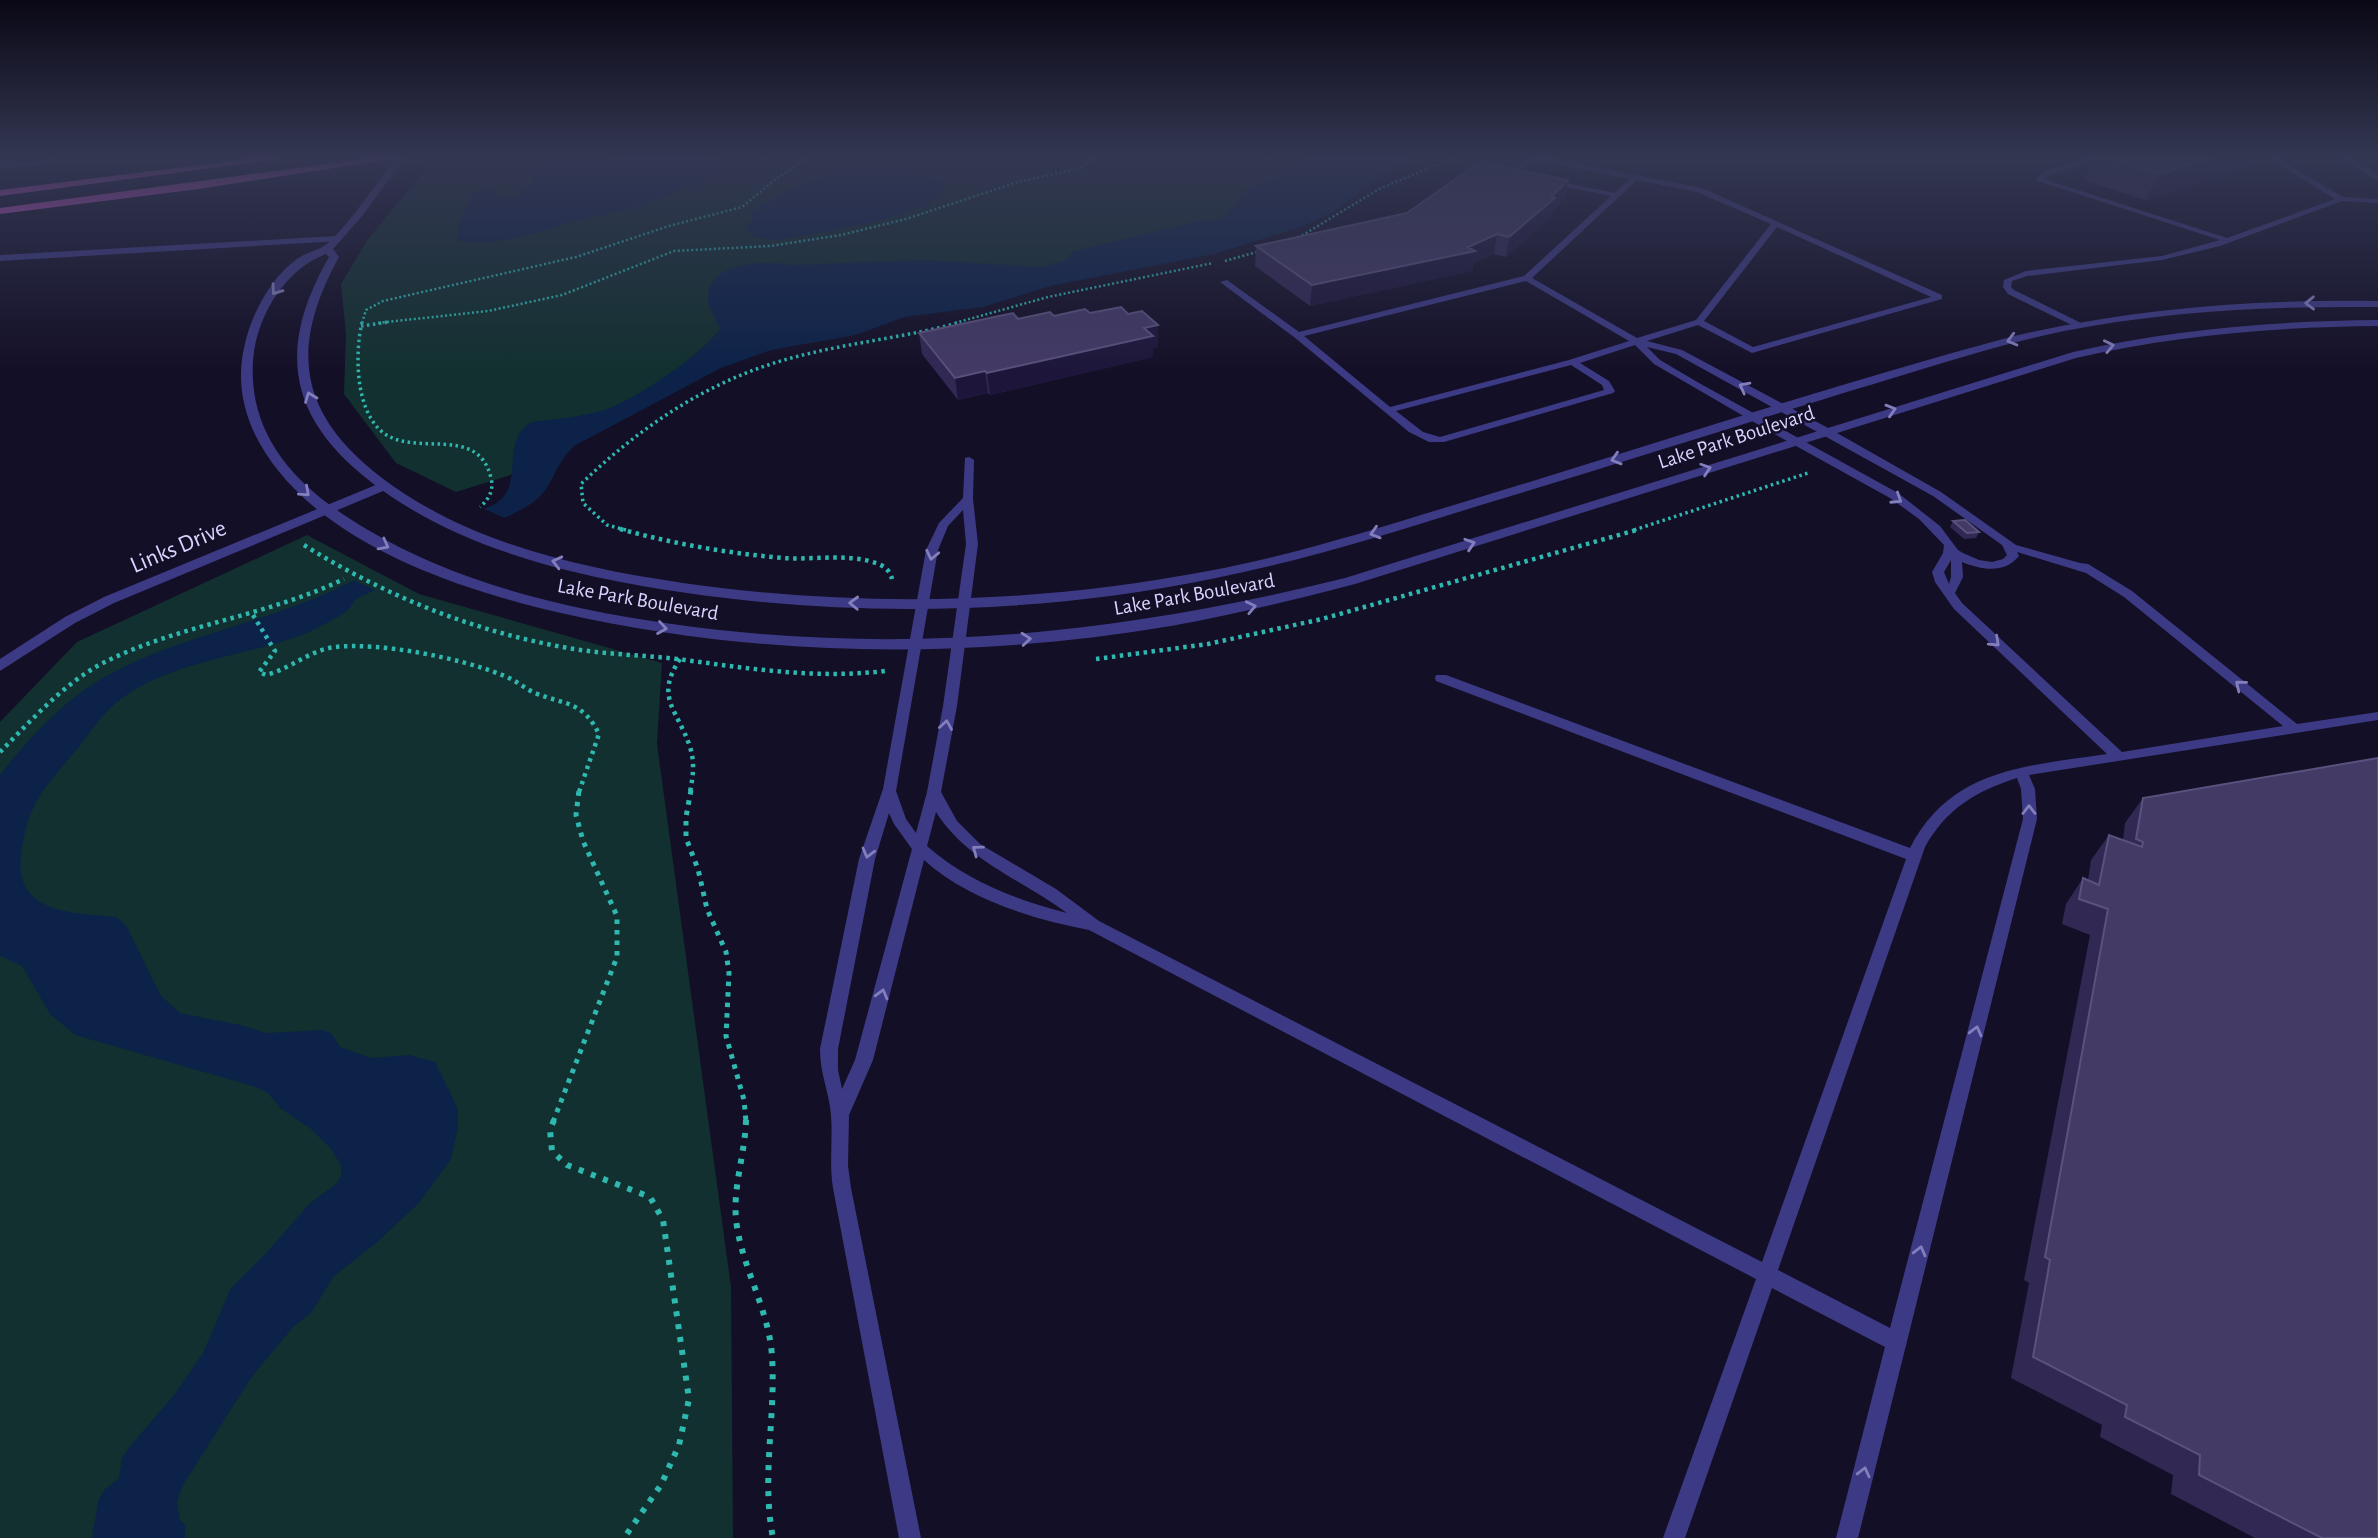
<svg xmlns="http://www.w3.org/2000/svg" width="2378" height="1538" font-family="'Alegreya Sans',sans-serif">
  <rect width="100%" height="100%" fill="#130f26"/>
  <path fill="#12302f" d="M 472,158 L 1389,158 L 1254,225 L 723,352 L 517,473 L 456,492 L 396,463 L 344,394 L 346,333 L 341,284 L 368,239 L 429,166 Z
    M 307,535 L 419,594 L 662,663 L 657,744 L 731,1287 L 733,1538 L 0,1538 L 0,722 L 77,642 Z"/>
  <path fill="#0c2248" d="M 624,158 L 719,158 L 706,180 L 631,209 L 584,218 L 536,233 L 488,243 L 457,241 C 458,226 464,204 476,192 L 488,190 C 508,203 522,200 534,178 L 532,169 L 535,167 L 589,165 Z
    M 1308,158 L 1410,158 L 1394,165 L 1379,180 L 1362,190 L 1332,213 L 1301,227 L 1214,254 L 1050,286 L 983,307 L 904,317 L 856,335 L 771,350 L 721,368 L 574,446 C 558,462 557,472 546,489 C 537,503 520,510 505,518 L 484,509 C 488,507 495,505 499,501 C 524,481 500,439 532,422 C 555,419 579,417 601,411 C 633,402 701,355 720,329 C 716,320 709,308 708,299 C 707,259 769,261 794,265 L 922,260 L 1043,267 L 1064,261 L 1074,251 L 1200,221 L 1218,220 L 1226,215 L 1249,187 L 1286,174 Z
    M 896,170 L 915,173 L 941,182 L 943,191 L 928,205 L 871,223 L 778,240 L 754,237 L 745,228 L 753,221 L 750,213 C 807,177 829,172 896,170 Z
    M 354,580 L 375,590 C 369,593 361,596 356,600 C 352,603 351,608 346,612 C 335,619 321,626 309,632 C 249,657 168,660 116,703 C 99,717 87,738 72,755 C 41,792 27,806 21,856 C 14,915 76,913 117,917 L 127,927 L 161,996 L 180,1013 L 245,1026 L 266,1033 L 323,1030 L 332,1034 L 340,1047 L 371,1058 L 409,1055 L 435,1062 L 458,1109 L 458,1127 L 451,1159 L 419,1203 L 375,1244 L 334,1276 L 311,1313 L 294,1326 L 251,1378 L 183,1485 L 177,1502 L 180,1520 L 185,1525 L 185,1538 L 92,1538 L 98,1502 L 103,1491 L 119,1478 L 122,1458 L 130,1446 L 174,1395 L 203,1353 L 231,1288 L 267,1252 L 309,1204 L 336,1184 L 341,1176 L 341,1166 L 332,1150 L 311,1129 L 280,1108 L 268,1093 L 256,1087 L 75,1035 L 50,1014 L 22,966 L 0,956 L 0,775 C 24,744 55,710 87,688 C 164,636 270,625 354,580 Z"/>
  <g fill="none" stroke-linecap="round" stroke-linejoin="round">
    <path stroke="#2fb8b0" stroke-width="2.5" stroke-dasharray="2 2.5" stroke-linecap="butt" d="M 1298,238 L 1379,189 L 1454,158
      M 1225,261 L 1260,251
      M 362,323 L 366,310 L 383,301 L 576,257 L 669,226 L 742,207 L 777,178 L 808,158
      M 378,323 L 488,311 L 562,295 L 674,251 L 770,246 L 841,235 L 906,219 L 1021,181 L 1079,169 L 1096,158
      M 955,323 L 1048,297 L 1213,263"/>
    <path stroke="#2fb8b0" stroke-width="3.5" stroke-dasharray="2.5 3.5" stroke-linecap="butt" d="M 362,322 C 355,353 355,406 380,430 C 412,460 478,422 491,478 C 494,490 489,499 480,507
      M 361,326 L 389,322
      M 626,530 L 607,525 L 583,503 L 581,484 C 643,424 714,377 799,356 C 853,342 908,337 961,322
      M 1634,530 L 1808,473"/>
    <path stroke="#2fb8b0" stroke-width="4.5" stroke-dasharray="3.5 4.5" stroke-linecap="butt" d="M 620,529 C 674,544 727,553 783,558 C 811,560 842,554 869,561 C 880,564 889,567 892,579
      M 304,545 C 387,597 477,633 574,649 C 611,655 648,655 685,660 C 752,669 817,679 885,671
      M 253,615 L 275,651 L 259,672 L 266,675 C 290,669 310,650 335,647 C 379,642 461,658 502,675 C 514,679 524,688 535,693 C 565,705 583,701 599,734 L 579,792
      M 680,659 C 654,698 678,710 690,747 C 695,762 693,777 690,792
      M 1096,659 L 1208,644 L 1322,619 L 1640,529
      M 0,752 C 31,721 62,685 101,664 C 176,625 265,617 344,579"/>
    <path stroke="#2fb8b0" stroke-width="5" stroke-dasharray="4.5 6" stroke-linecap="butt" d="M 691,790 L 686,817 L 686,838 L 698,869 L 707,909 L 726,952 L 729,973 L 726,1036 L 744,1100 L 746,1122
      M 553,1122 L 617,957 L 617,916 L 583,841 L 576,815 L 579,790"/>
    <path stroke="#2fb8b0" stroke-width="6" stroke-dasharray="5 8" stroke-linecap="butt" d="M 554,1120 L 550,1130 L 552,1151 L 567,1165 L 650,1197 L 663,1220 L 689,1399 L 679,1445 L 661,1485 L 624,1538
      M 746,1120 C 745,1157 731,1190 737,1227 C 744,1271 769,1311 772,1356 C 776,1417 761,1477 773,1538"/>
    <path fill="#3d3a85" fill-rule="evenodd" d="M 46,158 L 54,158 L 44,165 L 0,168 L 0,164 L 42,161 Z
      M 1548,158 L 1702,188 L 1942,295 L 1942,299 L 1752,353 L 1698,325 L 1647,341 L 1682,350 L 1830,429 L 1941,492 L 2016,545 L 2080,563 L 2088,564 L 2132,591 L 2297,724 L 2378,712 L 2378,720 L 2029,775 L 2035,789 L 2037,819 L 1858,1538 L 1836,1538 L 1885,1347 L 1772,1288 L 1685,1538 L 1663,1538 L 1756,1279 L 1089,930 C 1032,919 967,899 924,860 L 873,1060 L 849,1115 L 848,1166 L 851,1188 L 921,1538 L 899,1538 L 833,1188 C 829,1164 833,1139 831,1115 C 829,1091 820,1075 820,1049 L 859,859 L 883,789 L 926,550 L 939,523 L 963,498 L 965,458 L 969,457 L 974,460 L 973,499 L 978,544 L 957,706 L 941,792 L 957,821 L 980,844 L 1056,889 L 1099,921 L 1762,1262 L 1906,859 L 1436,681 L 1435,678 L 1436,675 L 1446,675 L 1910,848 C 1951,768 2028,766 2107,754 L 1954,609 L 1935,582 L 1932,572 L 1943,553 L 1944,545 L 1919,519 L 1890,498 L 1771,432 L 1654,364 L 1635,345 L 1580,363 L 1609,381 L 1615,391 L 1613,393 L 1444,442 L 1429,442 L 1409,432 L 1294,337 L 1220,282 L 1227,280 L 1299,332 L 1524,276 L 1611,196 L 1546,183 L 1546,179 L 1615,193 L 1630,179 L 1540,161 L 1530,163 L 1519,170 L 1520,173 L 1532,175 L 1532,179 L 1514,176 L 1511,169 L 1525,159 ZM 1637,180 L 1697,192 L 1771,224 L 1696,320 L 1637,338 L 1532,278 ZM 1777,227 L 1931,297 L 1753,347 L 1704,321 ZM 1526,281 L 1629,341 L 1569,360 L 1390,407 L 1304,336 ZM 1647,347 L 1676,354 L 1933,496 L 2002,545 L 2007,555 L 2003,559 L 1992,562 L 1979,560 L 1963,553 L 1958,550 L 1940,526 L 1898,493 L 1699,383 L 1660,360 ZM 1571,365 L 1602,385 L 1604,390 L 1440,437 L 1423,432 L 1396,411 ZM 963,510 L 966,544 L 943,706 L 927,792 L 916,833 L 906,819 L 896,791 L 938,550 L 948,526 ZM 2017,552 L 2086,573 L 2124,597 L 2283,726 L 2122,752 L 1962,603 L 1955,593 L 1963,577 L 1962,562 C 1982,570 2004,574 2019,556 ZM 1951,560 L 1951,577 L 1949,584 L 1944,572 ZM 2017,778 L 2021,789 L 2023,819 L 1890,1328 L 1778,1270 L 1925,847 C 1946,809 1976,791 2017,778 ZM 936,812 C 967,861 1021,879 1067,913 C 1016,900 967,881 927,846 ZM 889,813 L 894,824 L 912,849 L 855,1060 L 842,1089 L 838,1070 L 838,1049 L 875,859 Z
      M 2089,158 L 2101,158 L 2050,175 L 2044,179 L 2227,238 L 2335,199 L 2268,158 L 2277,158 L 2343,197 L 2378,199 L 2378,203 L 2342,201 L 2220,246 L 2162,260 L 2027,276 L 2012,281 L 2011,287 L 2014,290 L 2081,323 L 2082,325 L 2078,328 L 2008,294 L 2003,287 L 2004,280 L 2026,271 L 2162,256 L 2220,240 L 2035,180 L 2044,171 Z"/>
    <path fill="#3d3a85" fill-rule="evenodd" d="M 336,236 L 341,239 L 340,241 L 0,261 L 0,255 Z
      M 383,482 L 390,486 L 388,489 L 114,603 L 75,623 L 0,671 L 0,659 L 65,617 L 104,597 Z"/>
    <path fill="#3d3a85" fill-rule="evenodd" d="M 396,158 L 405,158 L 362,216 L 333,249 L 339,257 C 289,348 298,414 382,478 C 468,543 579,568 683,583 C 857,608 1036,604 1208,571 C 1304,553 1397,522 1490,494 C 1665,441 1838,383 2014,336 C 2135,308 2255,299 2378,301 L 2378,307 C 2272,306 2168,311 2064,331 C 1991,346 1921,370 1850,391 C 1727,429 1604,468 1481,505 C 1392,533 1303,561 1211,579 C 1039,614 860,618 687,593 C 577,577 461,551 371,482 C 287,417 277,348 329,257 L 326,254 C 285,269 256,317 253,361 C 248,441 303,492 368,530 C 458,583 562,608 665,623 C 898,657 1117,635 1345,578 L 2073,352 C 2174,329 2275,321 2378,320 L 2378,326 C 2276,327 2176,335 2076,358 L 1355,584 C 1294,600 1233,615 1171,626 C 970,660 760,658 561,613 C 475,593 382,563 313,506 C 267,467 230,412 244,348 C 250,317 270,278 297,259 C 308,251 320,251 330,241 C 355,217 374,186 396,158 Z
      M 2340,158 L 2351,158 L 2378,174 L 2378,181 Z"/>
    <path fill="#e055d1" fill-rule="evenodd" d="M 256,158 L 288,158 L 0,196 L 0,190 Z
      M 370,158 L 398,158 L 199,189 L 0,214 L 0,208 Z"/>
  </g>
  <path fill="#312854" d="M 2094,158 L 2260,158 L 2255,166 L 2146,200 L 2084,180 Z
    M 1568,180 L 1564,199 L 1552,212 L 1551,217 L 1506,257 L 1494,254 L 1474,263 L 1472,271 L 1310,306 L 1255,266 L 1256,246 Z
    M 1090,313 L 1128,314 L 1158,325 L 1158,347 L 1153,348 L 1153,357 L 990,395 L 988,393 L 958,400 L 922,354 L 919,333 L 1018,319 Z
    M 1953,521 L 1979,532 L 1976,538 L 1964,539 L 1950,527 Z
    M 2143,798 L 2378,1538 L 2255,1538 L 2171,1494 L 2173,1475 L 2100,1437 L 2102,1425 L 2011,1378 L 2029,1283 L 2024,1280 L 2090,935 L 2062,924 L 2066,904 L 2083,878 L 2088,880 L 2091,860 L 2109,835 L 2123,840 L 2125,823 Z"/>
  <path fill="#1d163a" d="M 2211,158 L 2260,158 L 2255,166 L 2146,200 L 2159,174 Z
    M 1568,180 L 1564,199 L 1552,212 L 1551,217 L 1506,257 L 1509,237 Z
    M 1497,234 L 1494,254 L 1474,263 L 1472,271 L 1310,306 L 1312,285 L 1468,247 Z
    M 1158,325 L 1158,347 L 1153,348 L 1153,357 L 990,395 L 987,373 Z
    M 985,371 L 988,393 L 958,400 L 955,378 Z"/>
  <path fill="#433a66" stroke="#5a527e" stroke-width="2" d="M 2110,158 L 2211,158 L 2159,174 Z
    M 1480,162 L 1568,180 L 1551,197 L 1555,198 L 1509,237 L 1497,234 L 1468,247 L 1475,251 L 1312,285 L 1256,246 L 1407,213 Z
    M 1121,307 L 1128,314 L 1142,311 L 1158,325 L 1144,328 L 1153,336 L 987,373 L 985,371 L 955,378 L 919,333 L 1013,313 L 1018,319 L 1050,312 L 1054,316 L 1085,309 L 1090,313 Z
    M 1965,520 L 1979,532 L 1967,533 L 1953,521 Z
    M 2378,758 L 2378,1538 L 2322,1538 L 2199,1475 L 2200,1455 L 2125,1417 L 2127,1405 L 2033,1357 L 2050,1260 L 2045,1257 L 2108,909 L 2079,899 L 2083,878 L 2099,885 L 2109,835 L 2142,847 L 2143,842 L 2136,839 L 2143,798 Z"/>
  <defs><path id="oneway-chevron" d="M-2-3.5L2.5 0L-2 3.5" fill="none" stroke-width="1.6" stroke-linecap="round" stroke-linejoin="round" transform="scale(1.75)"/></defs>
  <g stroke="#837fbc">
    <use href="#oneway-chevron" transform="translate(276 290) rotate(125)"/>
    <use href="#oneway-chevron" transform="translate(2310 303) rotate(179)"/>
    <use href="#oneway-chevron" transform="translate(2012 340) rotate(165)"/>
    <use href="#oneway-chevron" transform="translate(2109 346) rotate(-12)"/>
    <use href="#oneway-chevron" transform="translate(1744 387) rotate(-152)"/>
    <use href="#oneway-chevron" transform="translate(310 397) rotate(-111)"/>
    <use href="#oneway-chevron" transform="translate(1891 410) rotate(-17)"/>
    <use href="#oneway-chevron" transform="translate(1616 459) rotate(163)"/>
    <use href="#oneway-chevron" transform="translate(1706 469) rotate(-18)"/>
    <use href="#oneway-chevron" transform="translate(305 492) rotate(42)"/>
    <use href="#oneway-chevron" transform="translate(1897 499) rotate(33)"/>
    <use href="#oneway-chevron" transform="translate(1375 533) rotate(163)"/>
    <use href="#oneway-chevron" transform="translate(1470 544) rotate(-18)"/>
    <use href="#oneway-chevron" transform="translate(384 545) rotate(28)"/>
    <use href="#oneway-chevron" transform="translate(932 555) rotate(102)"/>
    <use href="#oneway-chevron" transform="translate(557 562) rotate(-166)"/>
    <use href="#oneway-chevron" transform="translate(854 603) rotate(-178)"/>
    <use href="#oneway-chevron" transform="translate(1251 607) rotate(-12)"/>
    <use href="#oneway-chevron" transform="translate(662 628) rotate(9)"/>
    <use href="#oneway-chevron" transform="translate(1026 639) rotate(-5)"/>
    <use href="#oneway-chevron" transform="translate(1995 642) rotate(43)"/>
    <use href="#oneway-chevron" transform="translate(2240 685) rotate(-141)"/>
    <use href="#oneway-chevron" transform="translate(946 725) rotate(-81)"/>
    <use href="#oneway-chevron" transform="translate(2029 810) rotate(-90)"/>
    <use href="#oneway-chevron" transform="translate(977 850) rotate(-144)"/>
    <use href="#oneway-chevron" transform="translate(868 853) rotate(105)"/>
    <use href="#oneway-chevron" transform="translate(882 994) rotate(-75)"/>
    <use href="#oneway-chevron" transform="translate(1976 1031) rotate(-76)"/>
    <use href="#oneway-chevron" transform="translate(1920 1251) rotate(-76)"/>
    <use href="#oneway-chevron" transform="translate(1864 1472) rotate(-76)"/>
  </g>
  <linearGradient id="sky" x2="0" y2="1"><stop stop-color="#0a0815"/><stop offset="0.42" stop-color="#333752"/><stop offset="1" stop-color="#333752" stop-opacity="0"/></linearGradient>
  <rect width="2378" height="374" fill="url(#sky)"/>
  <g text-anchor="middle" stroke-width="5" stroke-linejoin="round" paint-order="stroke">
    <g font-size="21" fill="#d9d4ff" stroke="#130f26">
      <text transform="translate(1736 437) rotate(-18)" y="7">Lake Park Boulevard</text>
      <text transform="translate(1194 594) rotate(-10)" y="7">Lake Park Boulevard</text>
      <text transform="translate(638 599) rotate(10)" y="7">Lake Park Boulevard</text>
    </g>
    <g font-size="24" fill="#d9d4ff" stroke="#130f26">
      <text transform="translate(178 546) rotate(-23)" y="8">Links Drive</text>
    </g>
  </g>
</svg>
